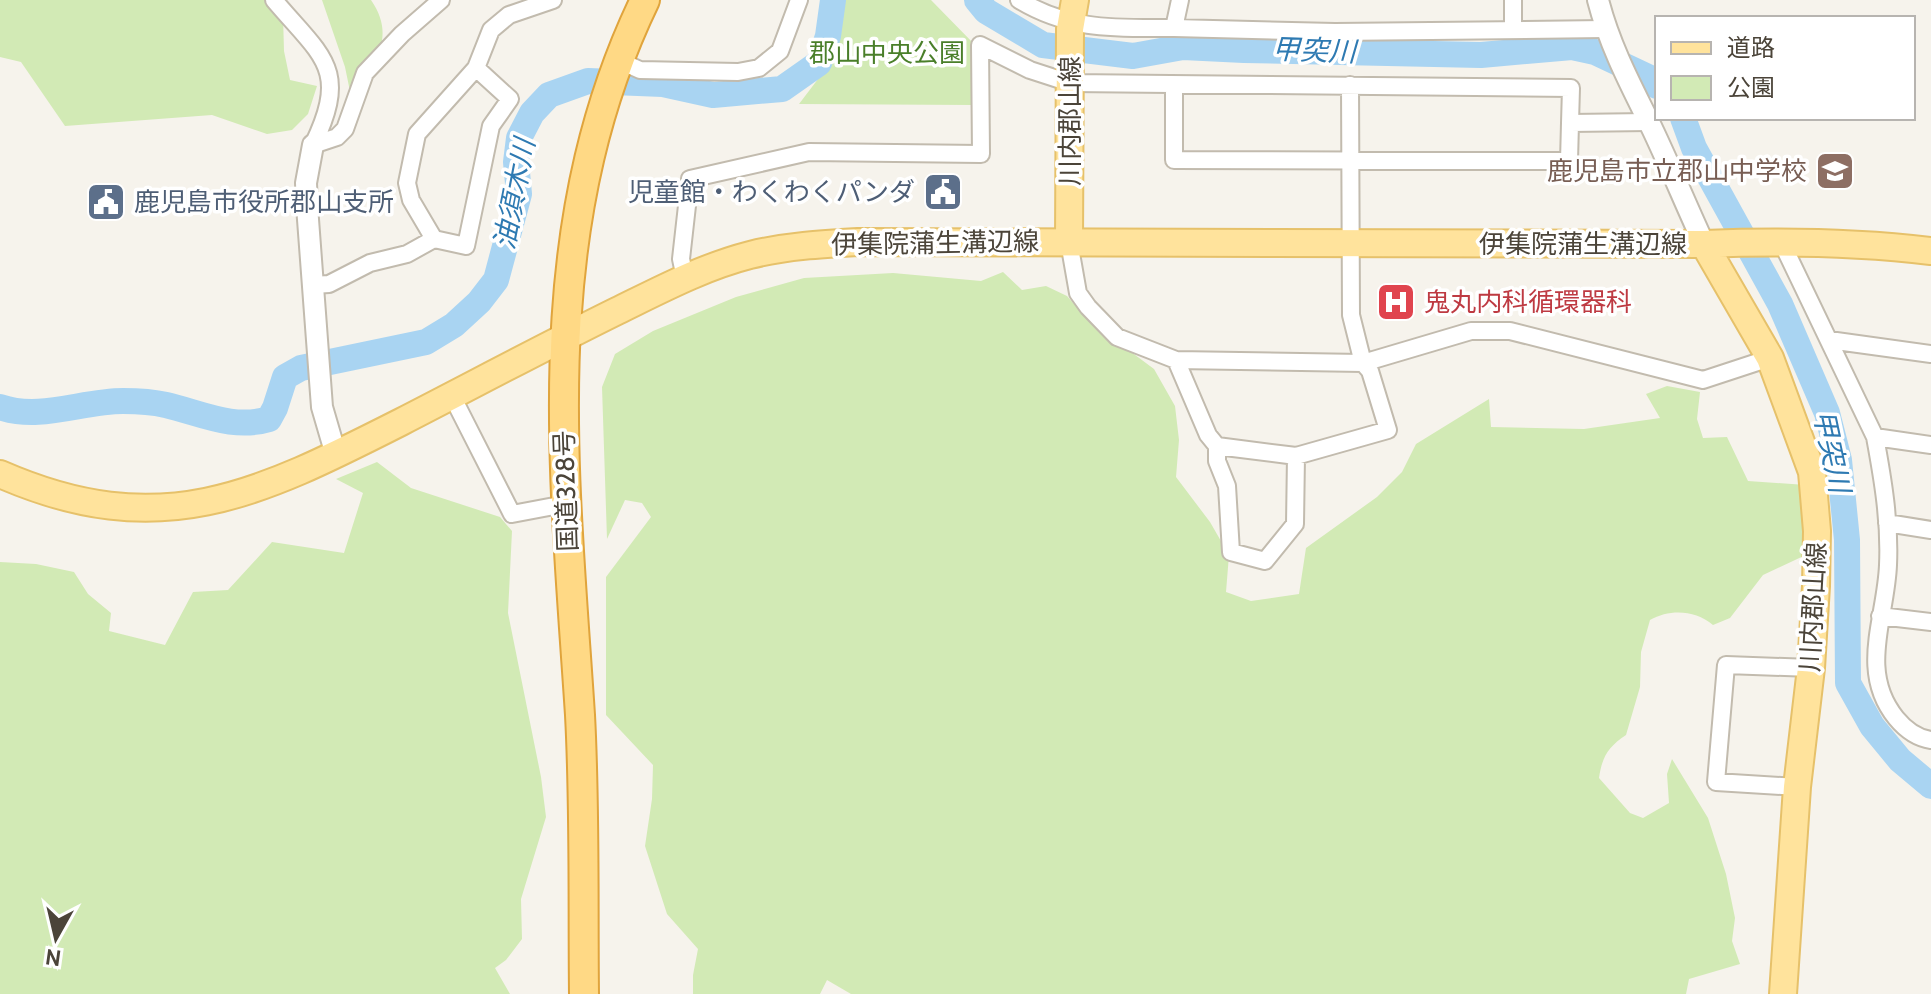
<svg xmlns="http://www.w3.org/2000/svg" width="1931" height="994" font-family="Cabin,'Noto Sans JP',sans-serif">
  <rect width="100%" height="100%" fill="#f6f3ec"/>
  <path fill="#d2eab5" d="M 0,0 L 271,0 L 283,15 L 284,51 L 290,80 L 317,86 L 308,114 L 292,130 L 267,134 L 212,115 L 65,126 L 21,62 L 0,57 Z
    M 322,0 L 371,0 C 398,39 372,65 352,101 L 345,67 Z
    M 843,0 L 931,0 L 976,46 L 973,105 L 799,104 L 831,62 Z
    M 1003,272 L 1022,290 L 1046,286 L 1067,296 L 1088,320 L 1154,369 L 1175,406 L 1179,440 L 1176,477 L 1210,522 L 1229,555 L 1226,592 L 1251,601 L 1299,594 L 1306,548 L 1377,497 L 1402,472 L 1416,444 L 1489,399 L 1491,427 L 1584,429 L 1660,418 L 1646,394 L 1667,386 L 1700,392 L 1697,419 L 1703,438 L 1727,437 L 1748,481 L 1806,485 L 1810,553 L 1763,575 L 1730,618 L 1713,625 C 1695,610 1670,609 1650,620 L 1641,652 L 1640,687 L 1626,735 C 1608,747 1602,757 1599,778 L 1630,813 L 1643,818 L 1669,803 L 1667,774 L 1672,759 L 1708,818 L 1726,874 L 1735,918 L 1732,941 L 1740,964 L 1689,979 L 1686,994 L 851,994 L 827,980 L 820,994 L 693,994 L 693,975 L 698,949 L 667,914 L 645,846 L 652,799 L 653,765 L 606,715 L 606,577 L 651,517 L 642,503 L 625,500 L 607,539 L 602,387 L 615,354 L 653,331 L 736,297 L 804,278 L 893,273 L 981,281 Z
    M 377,462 L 411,488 L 500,517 L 512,531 L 508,613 L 541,777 L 546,817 L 521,899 L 522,939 L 506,960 L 495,968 L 510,994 L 0,994 L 0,562 L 36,564 L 74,572 L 88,594 L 111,613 L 109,631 L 165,645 L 193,592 L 228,590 L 272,542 L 344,553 L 363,493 L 336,479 Z"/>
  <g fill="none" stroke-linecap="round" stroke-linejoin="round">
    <path stroke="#a9d4f2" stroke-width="26" d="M 977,0 L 986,11 L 1043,45 L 1133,56 L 1183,47 L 1244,50 L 1481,55 L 1572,47 L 1595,52 L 1648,77 L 1657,86
      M 1683,118 L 1694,148 L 1780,304 L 1827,413 L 1839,460 L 1847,540 L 1848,683 L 1872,726 L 1900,760 L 1931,786
      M 0,407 C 40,421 82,401 123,401 C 137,401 153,402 166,405 C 201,413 233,430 269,419 L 275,408 L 285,377 L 301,368 L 426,342 L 454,325 L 479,302 L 496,280 L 519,194 L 516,162 L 519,138 L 532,113 L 549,95 L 588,81 L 663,84 L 713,95 L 782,89 L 819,63 L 828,36 L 833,0"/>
    <g stroke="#c2bbae" stroke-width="20">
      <path id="minor" d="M 274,0 C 322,57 350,68 313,145
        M 1019,0 C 1070,31 1116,28 1174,28 L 1180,0
        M 1513,0 L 1513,29
        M 1174,28 L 1335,32 L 1605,29
        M 620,61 L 640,70 L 738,72 L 759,68 L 780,51 L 799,0
        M 1174,86 L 1174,160 L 1569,161 L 1570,123 L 1649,122
        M 313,145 L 337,137 L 345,129 L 365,73 L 402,34 L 441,0
        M 434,239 L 466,246 L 491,126 L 510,99 L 476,68
        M 1781,241 L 1875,437 L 1931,445
        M 1069,242 L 1078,293 L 1088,307 L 1117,337 L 1176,360 L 1363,363 L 1471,331 L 1510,331 L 1703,380 L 1770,358
        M 685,278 L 681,259 L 690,179 L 809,152 L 981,154 L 980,45 L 1030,70 L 1070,83 L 1571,88 L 1570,123
        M 313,285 L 329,284 L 370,263 L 407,254 L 434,239 L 411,200 L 407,183 L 417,134 L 476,68 L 491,30 L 509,15 L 553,0
        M 1829,340 L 1931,354
        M 1176,360 L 1208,435 L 1217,446 L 1296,456 L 1388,430 L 1370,371 L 1363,363 L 1351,315 L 1350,85
        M 452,396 L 512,514 L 565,504
        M 1875,437 C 1883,480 1890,522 1888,565 C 1886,618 1858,671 1896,718 C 1905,729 1917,738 1931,740
        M 1217,446 L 1217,461 L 1227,486 L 1231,552 L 1265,561 L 1295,524 L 1296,456
        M 1887,523 L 1931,530
        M 1880,616 L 1931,622
        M 1797,787 L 1716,782 L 1726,665 L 1811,668"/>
    </g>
    <g stroke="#c2bbae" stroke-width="24">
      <path id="tertiary" d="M 1598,0 C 1609,43 1628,80 1648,120 C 1668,161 1685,203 1704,244
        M 313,145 L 306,183 L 307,206 L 322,407 L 336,455"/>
    </g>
    <g stroke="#e6c16a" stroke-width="30">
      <path id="primary" d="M 1069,242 L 1070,29 L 1075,0
        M 1704,244 L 1770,358 L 1812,472 L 1817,531 L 1816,586 L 1811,668 L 1797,787 L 1783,994
        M 0,474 C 160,544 257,495 401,422 C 473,385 544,347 617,311 C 660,290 703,267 750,255 C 786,246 822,244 858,242 L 1704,244 C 1781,241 1855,242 1931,251"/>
    </g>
    <g stroke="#e0a43c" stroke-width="32">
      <path id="trunk" d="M 584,994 C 583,901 585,808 580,715 C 564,469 534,230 645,0"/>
    </g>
    <use href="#minor" stroke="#fff" stroke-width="16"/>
    <use href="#tertiary" stroke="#fff" stroke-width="20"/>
    <use href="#primary" stroke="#ffe39c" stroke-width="26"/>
    <use href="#trunk" stroke="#ffd985" stroke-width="28"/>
  </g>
  <defs>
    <g id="school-square" transform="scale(2)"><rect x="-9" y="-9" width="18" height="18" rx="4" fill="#8d6e63" stroke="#fff"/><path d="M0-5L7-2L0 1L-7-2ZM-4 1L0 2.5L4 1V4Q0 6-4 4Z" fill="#fff"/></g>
    <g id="civic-square" transform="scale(2)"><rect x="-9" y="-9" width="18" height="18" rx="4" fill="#5c6f8a" stroke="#fff"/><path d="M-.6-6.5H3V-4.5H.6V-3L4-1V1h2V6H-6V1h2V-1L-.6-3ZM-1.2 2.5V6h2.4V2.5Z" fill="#fff"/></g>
    <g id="hospital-square" transform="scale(2)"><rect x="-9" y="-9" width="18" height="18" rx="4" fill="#e0444e" stroke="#fff"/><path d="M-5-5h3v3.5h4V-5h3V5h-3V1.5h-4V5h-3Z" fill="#fff"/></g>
  </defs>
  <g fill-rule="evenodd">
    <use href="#school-square" x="1835" y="171"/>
    <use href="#civic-square" x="943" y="192"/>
    <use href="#civic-square" x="106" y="202"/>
    <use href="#hospital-square" x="1396" y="302"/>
  </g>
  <g text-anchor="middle" stroke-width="7" stroke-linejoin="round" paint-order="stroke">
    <g font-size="26" fill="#4a7f2a" stroke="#fff">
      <text x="887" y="62">郡山中央公園</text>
    </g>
    <g font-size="26" fill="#4b4439" stroke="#fff">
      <text transform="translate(1070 121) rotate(-90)" y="9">川内郡山線</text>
      <text transform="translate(935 243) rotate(-1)" y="9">伊集院蒲生溝辺線</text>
      <text x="1583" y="253">伊集院蒲生溝辺線</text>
      <text transform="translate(566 491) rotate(-92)" y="9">国道328号</text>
      <text transform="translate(1813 607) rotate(-87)" y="9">川内郡山線</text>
    </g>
    <g font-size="26" fill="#785e54" stroke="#fff" text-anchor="end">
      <text x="1807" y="180">鹿児島市立郡山中学校</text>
    </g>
    <g font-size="26" fill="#4e5e75" stroke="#fff" text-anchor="end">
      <text x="915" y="201">児童館・わくわくパンダ</text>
      <text x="134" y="211" text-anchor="start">鹿児島市役所郡山支所</text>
    </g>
    <g font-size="26" fill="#be3a42" stroke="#fff" text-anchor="start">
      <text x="1424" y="311">鬼丸内科循環器科</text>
    </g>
    <g font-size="28" font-style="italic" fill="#2e7ab2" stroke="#fff">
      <text transform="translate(1314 50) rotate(2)" y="10">甲突川</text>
      <text transform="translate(514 194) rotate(-79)" y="10">油須木川</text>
      <text transform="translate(1832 451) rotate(78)" y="10">甲突川</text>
    </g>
  </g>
  <rect x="1655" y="16" width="260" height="104" fill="#ffffff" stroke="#b7b4b0" stroke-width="2"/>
  <rect x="1671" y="42" width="40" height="12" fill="#ffe39c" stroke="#b7b4b0" stroke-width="2"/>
  <text x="1727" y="56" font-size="24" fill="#4b4439">道路</text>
  <rect x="1671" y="76" width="40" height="24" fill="#d2eab5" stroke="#b7b4b0" stroke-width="2"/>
  <text x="1727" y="96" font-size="24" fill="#4b4439">公園</text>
  <g transform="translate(56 938) rotate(188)" stroke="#ffffff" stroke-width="6" paint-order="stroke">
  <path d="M0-6L14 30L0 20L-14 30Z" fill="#4b4439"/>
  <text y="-12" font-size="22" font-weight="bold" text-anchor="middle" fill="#4b4439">N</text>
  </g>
</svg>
